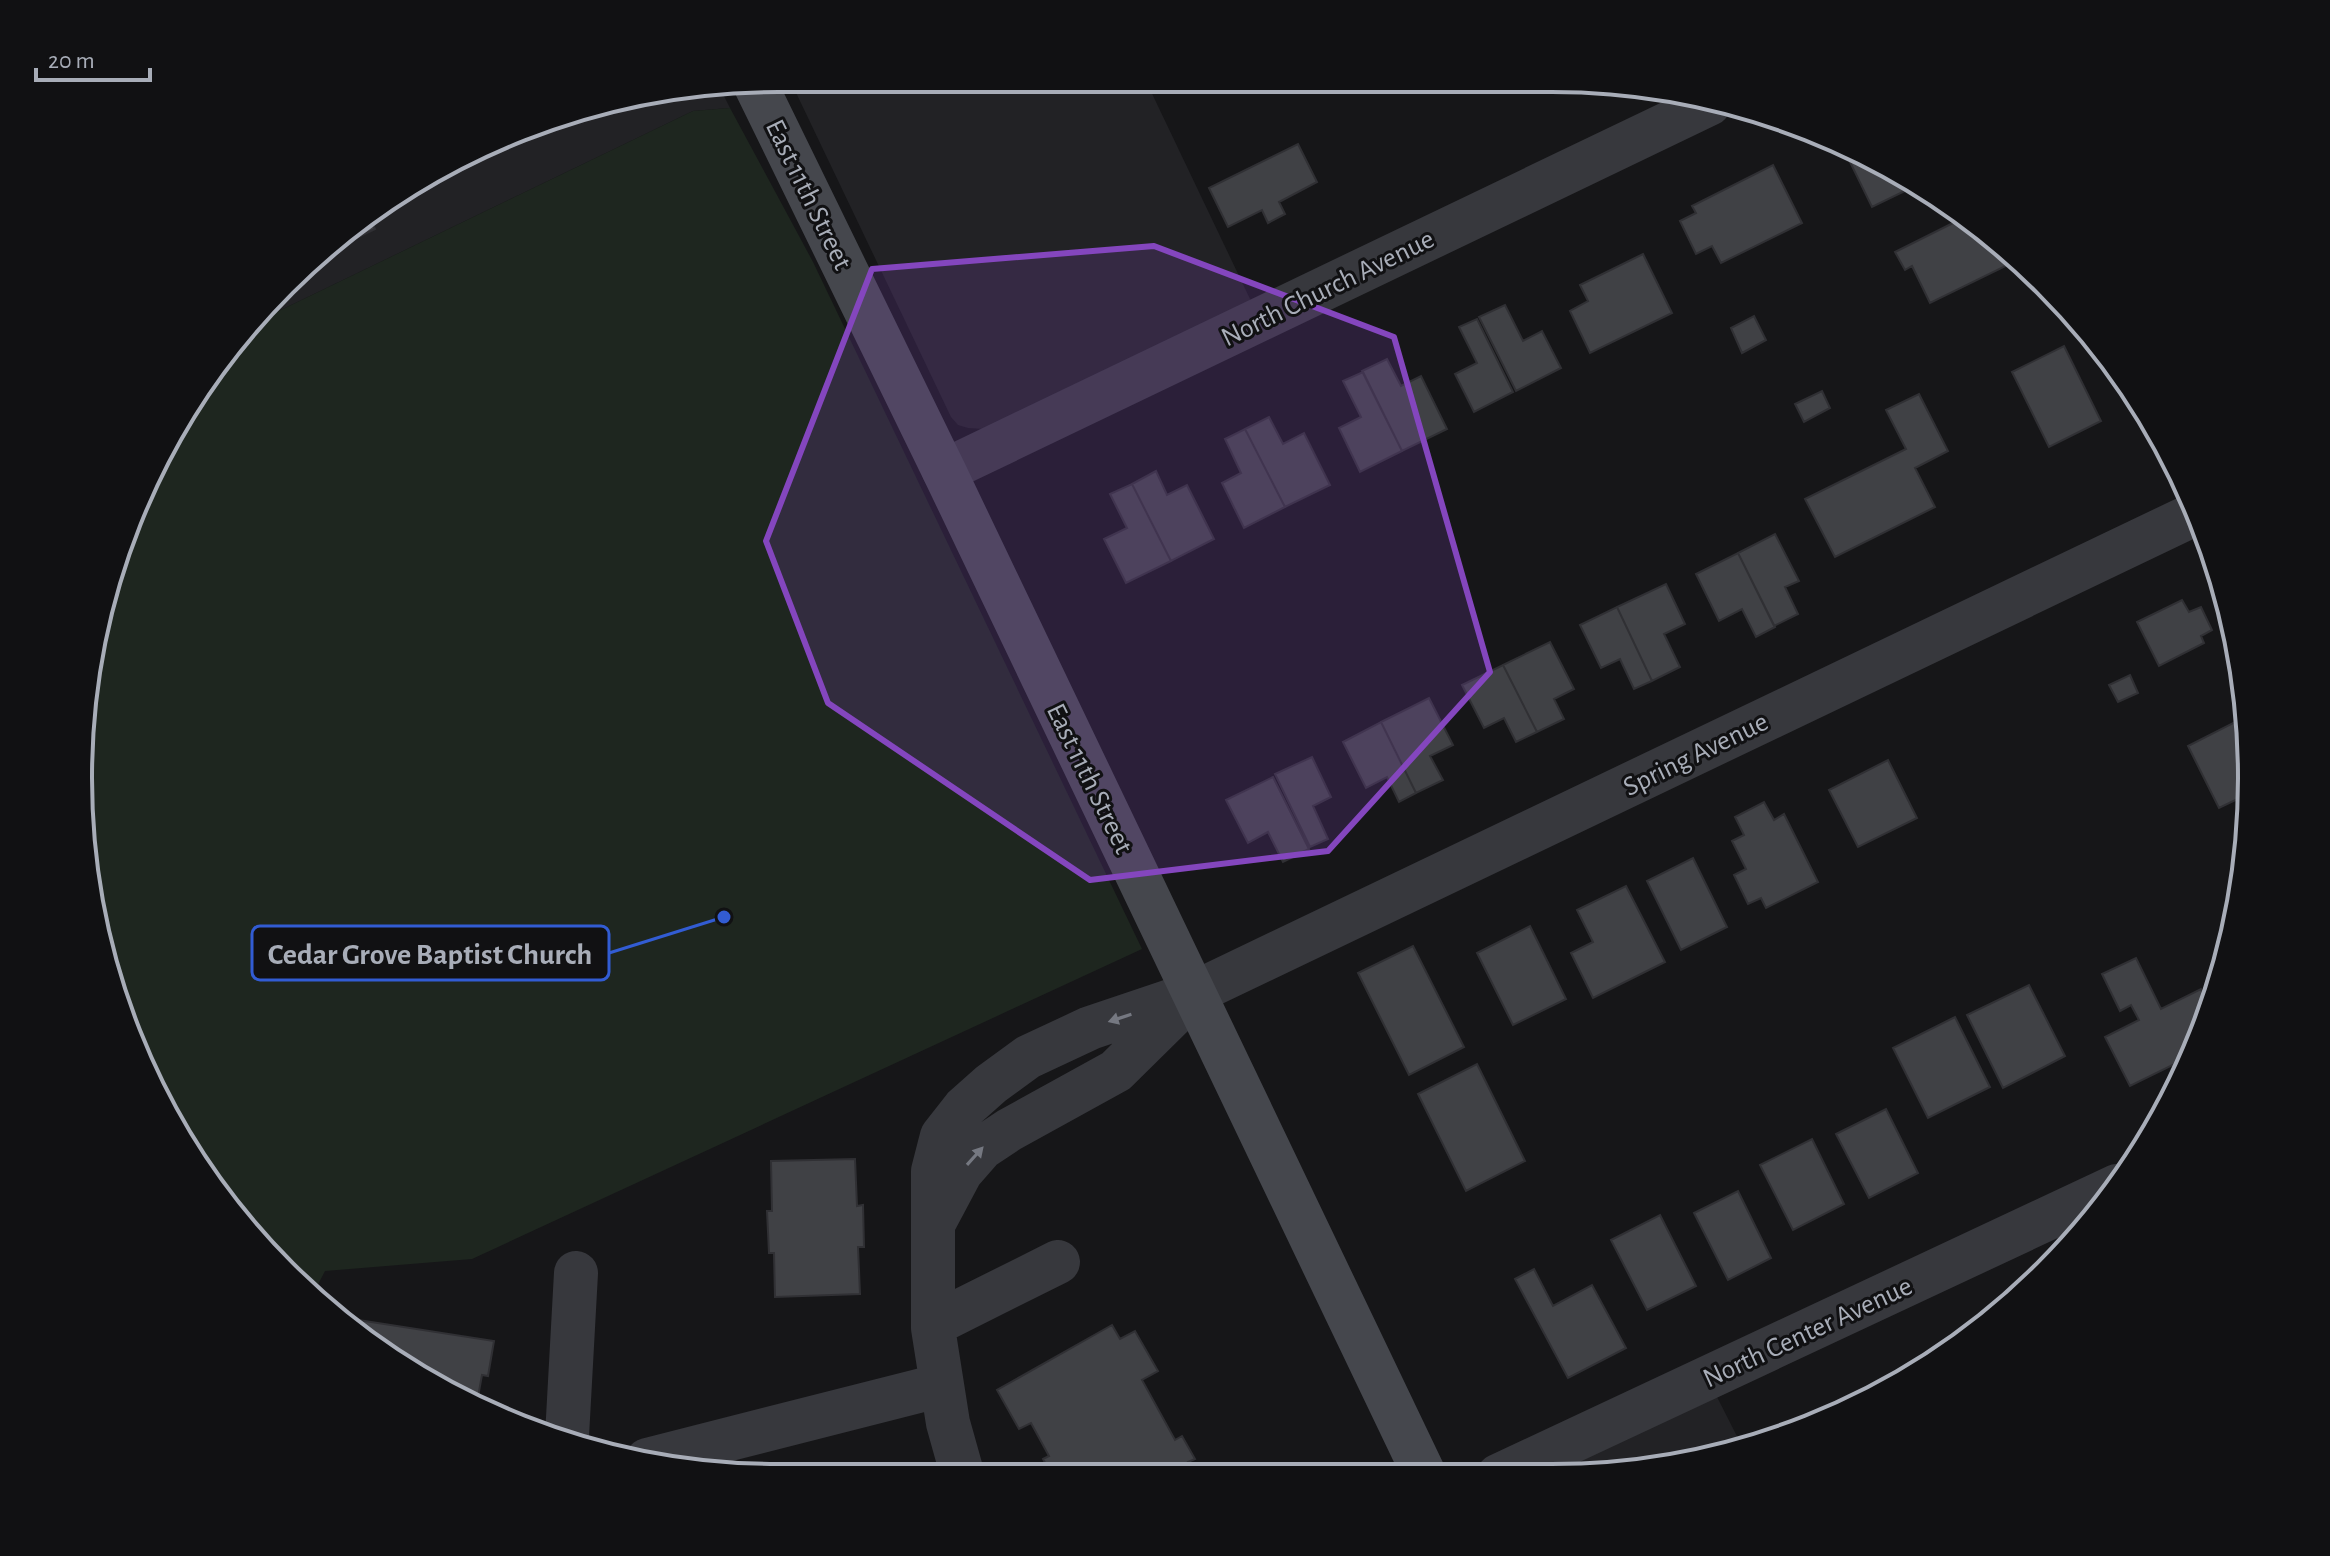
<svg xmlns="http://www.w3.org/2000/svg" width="2330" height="1556" font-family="'Alegreya Sans',sans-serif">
  <rect width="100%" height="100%" fill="#161618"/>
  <path fill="#222225" d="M 789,78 L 1146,81 L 1251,301 L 984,429 L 968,428 L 958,425 L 951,417 Z
    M 720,88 L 730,108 L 693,111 L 254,323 L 389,196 L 553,115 Z
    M 1716,1395 L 1744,1450 L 1733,1454 L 1597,1477 L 1548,1476 Z"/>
  <path fill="#1e261f" d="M 730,108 L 813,262 L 1142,949 L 472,1259 L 325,1271 L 311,1298 L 172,1128 L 102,959 L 80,732 L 131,511 L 223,352 L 254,323 L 693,111 Z"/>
  <path fill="#404145" stroke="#303034" stroke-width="2" d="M 1298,144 L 1317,182 L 1279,202 L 1285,214 L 1268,223 L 1262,210 L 1228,227 L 1209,188 Z
    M 1866,154 L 1915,186 L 1872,207 L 1850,162 Z
    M 1773,165 L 1802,223 L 1721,263 L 1712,246 L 1696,254 L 1680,221 L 1696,213 L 1692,206 Z
    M 368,216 L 375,229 L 331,250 Z
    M 1963,218 L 2014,252 L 2020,259 L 1930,303 L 1912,266 L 1905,270 L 1895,252 Z
    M 1643,254 L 1672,313 L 1590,353 L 1570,311 L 1588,301 L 1580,285 Z
    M 1505,305 L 1523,341 L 1542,331 L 1561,368 L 1516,391 L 1479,317 Z
    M 1754,316 L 1766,340 L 1742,353 L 1731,328 Z
    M 1477,319 L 1513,392 L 1474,412 L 1455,374 L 1477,363 L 1459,327 Z
    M 2064,346 L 2101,421 L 2049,447 L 2012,372 Z
    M 1387,359 L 1401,386 L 1421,376 L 1447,429 L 1402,451 L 1362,371 Z
    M 1363,372 L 1402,451 L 1360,472 L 1339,428 L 1361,417 L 1343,381 Z
    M 1822,391 L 1830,408 L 1804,422 L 1795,404 Z
    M 1919,394 L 1948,451 L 1915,468 L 1935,507 L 1835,557 L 1805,499 L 1906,449 L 1886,410 Z
    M 1269,417 L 1283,444 L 1304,433 L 1330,485 L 1285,507 L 1245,429 Z
    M 1245,429 L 1285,507 L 1244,528 L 1222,483 L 1241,473 L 1225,439 Z
    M 1156,471 L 1167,495 L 1187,485 L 1214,539 L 1171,561 L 1132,484 Z
    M 1132,484 L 1171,561 L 1126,583 L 1104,539 L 1127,528 L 1110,494 Z
    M 1775,534 L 1799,581 L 1785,587 L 1798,614 L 1774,626 L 1738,553 Z
    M 1738,553 L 1775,627 L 1756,637 L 1742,609 L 1719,621 L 1696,574 Z
    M 1666,584 L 1685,624 L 1664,634 L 1680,667 L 1652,681 L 1617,607 Z
    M 2182,600 L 2189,612 L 2201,607 L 2212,630 L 2201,636 L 2204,643 L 2159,666 L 2137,622 Z
    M 1617,607 L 1652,681 L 1634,689 L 1620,659 L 1601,668 L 1580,625 Z
    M 1550,642 L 1574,689 L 1554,699 L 1564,719 L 1537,732 L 1503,665 Z
    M 1503,665 L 1537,732 L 1516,742 L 1504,718 L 1484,728 L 1462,685 Z
    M 2130,675 L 2138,693 L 2118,702 L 2109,685 Z
    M 1429,698 L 1453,745 L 1430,756 L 1443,780 L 1416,793 L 1381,722 Z
    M 1381,722 L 1416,793 L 1399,802 L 1387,777 L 1366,788 L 1343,742 Z
    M 2235,722 L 2243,739 L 2250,735 L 2248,794 L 2219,808 L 2188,746 Z
    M 1312,757 L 1331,797 L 1313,806 L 1328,839 L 1310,847 L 1275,774 Z
    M 1888,760 L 1917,818 L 1858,847 L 1829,790 Z
    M 1273,777 L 1309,849 L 1283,862 L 1268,832 L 1248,843 L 1226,800 Z
    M 1764,802 L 1774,820 L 1784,814 L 1818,882 L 1766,908 L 1761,898 L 1748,904 L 1734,875 L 1746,869 L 1732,841 L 1744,835 L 1735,817 Z
    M 2247,829 L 2247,849 L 2239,834 Z
    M 1693,858 L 1727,927 L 1681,950 L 1647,881 Z
    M 1626,886 L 1665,962 L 1593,998 L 1571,953 L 1593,942 L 1577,910 Z
    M 1530,926 L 1566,999 L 1513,1025 L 1477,953 Z
    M 1413,946 L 1464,1047 L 1409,1075 L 1358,973 Z
    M 2136,958 L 2161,1009 L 2201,989 L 2212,1010 L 2191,1056 L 2130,1086 L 2105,1037 L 2139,1020 L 2131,1005 L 2120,1011 L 2102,974 Z
    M 2029,985 L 2065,1056 L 2003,1088 L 1967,1015 Z
    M 1955,1017 L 1990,1087 L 1928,1118 L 1893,1048 Z
    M 1477,1064 L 1525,1161 L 1466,1191 L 1418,1094 Z
    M 1886,1109 L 1918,1173 L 1869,1198 L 1836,1134 Z
    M 1812,1139 L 1844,1204 L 1793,1230 L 1760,1165 Z
    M 855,1159 L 857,1206 L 863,1205 L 864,1247 L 858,1247 L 860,1294 L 775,1297 L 774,1253 L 769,1253 L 767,1211 L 772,1211 L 771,1161 Z
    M 1738,1191 L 1771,1258 L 1728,1280 L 1694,1213 Z
    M 1660,1215 L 1696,1286 L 1647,1310 L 1611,1240 Z
    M 1534,1269 L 1553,1306 L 1592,1285 L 1626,1348 L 1568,1378 L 1515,1279 Z
    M 352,1319 L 494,1341 L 488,1376 L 482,1375 L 476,1408 L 469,1406 L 351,1327 Z
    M 1112,1325 L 1120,1339 L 1135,1331 L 1158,1371 L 1142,1380 L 1175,1440 L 1182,1436 L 1195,1459 L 1188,1462 L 1194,1474 L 1051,1474 L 1043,1459 L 1049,1456 L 1031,1423 L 1019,1429 L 997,1390 Z"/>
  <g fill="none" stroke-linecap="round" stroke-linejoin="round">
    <path stroke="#37383d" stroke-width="44" d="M 944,471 L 1709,104
      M 936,1219 L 961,1172 L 982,1148 L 1009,1130 L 1116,1071 L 1187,1001
      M 934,1324 L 1058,1262
      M 567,1436 L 576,1273
      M 647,1460 L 942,1385
      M 962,1473 L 948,1423 L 933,1328 L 933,1171 L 942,1136 L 964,1108 L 991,1084 L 1028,1057 L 1090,1028 L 1194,993 L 2197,513
      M 1498,1476 L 2117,1186"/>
    <path stroke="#45474d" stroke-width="44" d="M 754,82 L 944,471 L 1425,1476"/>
  </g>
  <defs><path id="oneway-solid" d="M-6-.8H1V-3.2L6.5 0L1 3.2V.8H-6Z" transform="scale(2)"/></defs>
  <g fill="#757881">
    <use href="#oneway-solid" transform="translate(1120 1018) rotate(162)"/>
    <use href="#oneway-solid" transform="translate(975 1156) rotate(-48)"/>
  </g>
  <path fill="#8446be" fill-opacity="0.2" stroke="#8446be" stroke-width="6" stroke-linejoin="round" d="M 1154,246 L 1394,337 L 1490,672 L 1328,851 L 1090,880 L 828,703 L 766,541 L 872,269 Z"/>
  <g text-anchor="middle" stroke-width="6" stroke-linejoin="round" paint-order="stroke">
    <g font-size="28" fill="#a8adb8" stroke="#111113">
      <text transform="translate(810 194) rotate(64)" y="10">East 11th Street</text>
      <text transform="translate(1327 287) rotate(-26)" y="10">North Church Avenue</text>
      <text transform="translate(1695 753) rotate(-26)" y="10">Spring Avenue</text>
      <text transform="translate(1091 778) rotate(64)" y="10">East 11th Street</text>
      <text transform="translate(1807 1331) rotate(-25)" y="10">North Center Avenue</text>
    </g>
  </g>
  <path d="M0 0H2330V1556H0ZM778 92H1552A686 686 0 0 1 2238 778V778A686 686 0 0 1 1552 1464H778A686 686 0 0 1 92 778V778A686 686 0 0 1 778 92Z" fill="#111113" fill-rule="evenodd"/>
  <path fill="none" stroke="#a8adb8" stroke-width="4" d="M778 92H1552A686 686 0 0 1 2238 778V778A686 686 0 0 1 1552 1464H778A686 686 0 0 1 92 778V778A686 686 0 0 1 778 92Z"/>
  <path fill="none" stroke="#325cd3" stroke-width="3" d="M724 917L609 953"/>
  <circle fill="#325cd3" stroke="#111113" stroke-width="3" cx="724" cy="917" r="8"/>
  <rect fill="#111113" stroke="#325cd3" stroke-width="3" x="252" y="926" width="357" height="54" rx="8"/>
  <g font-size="30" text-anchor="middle" font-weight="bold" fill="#a8adb8">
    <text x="430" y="964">Cedar Grove Baptist Church</text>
  </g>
  <path d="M36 68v12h114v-12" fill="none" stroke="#a8adb8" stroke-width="4"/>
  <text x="48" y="68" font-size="24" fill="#a8adb8" stroke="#111113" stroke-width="6" paint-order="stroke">20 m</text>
</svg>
